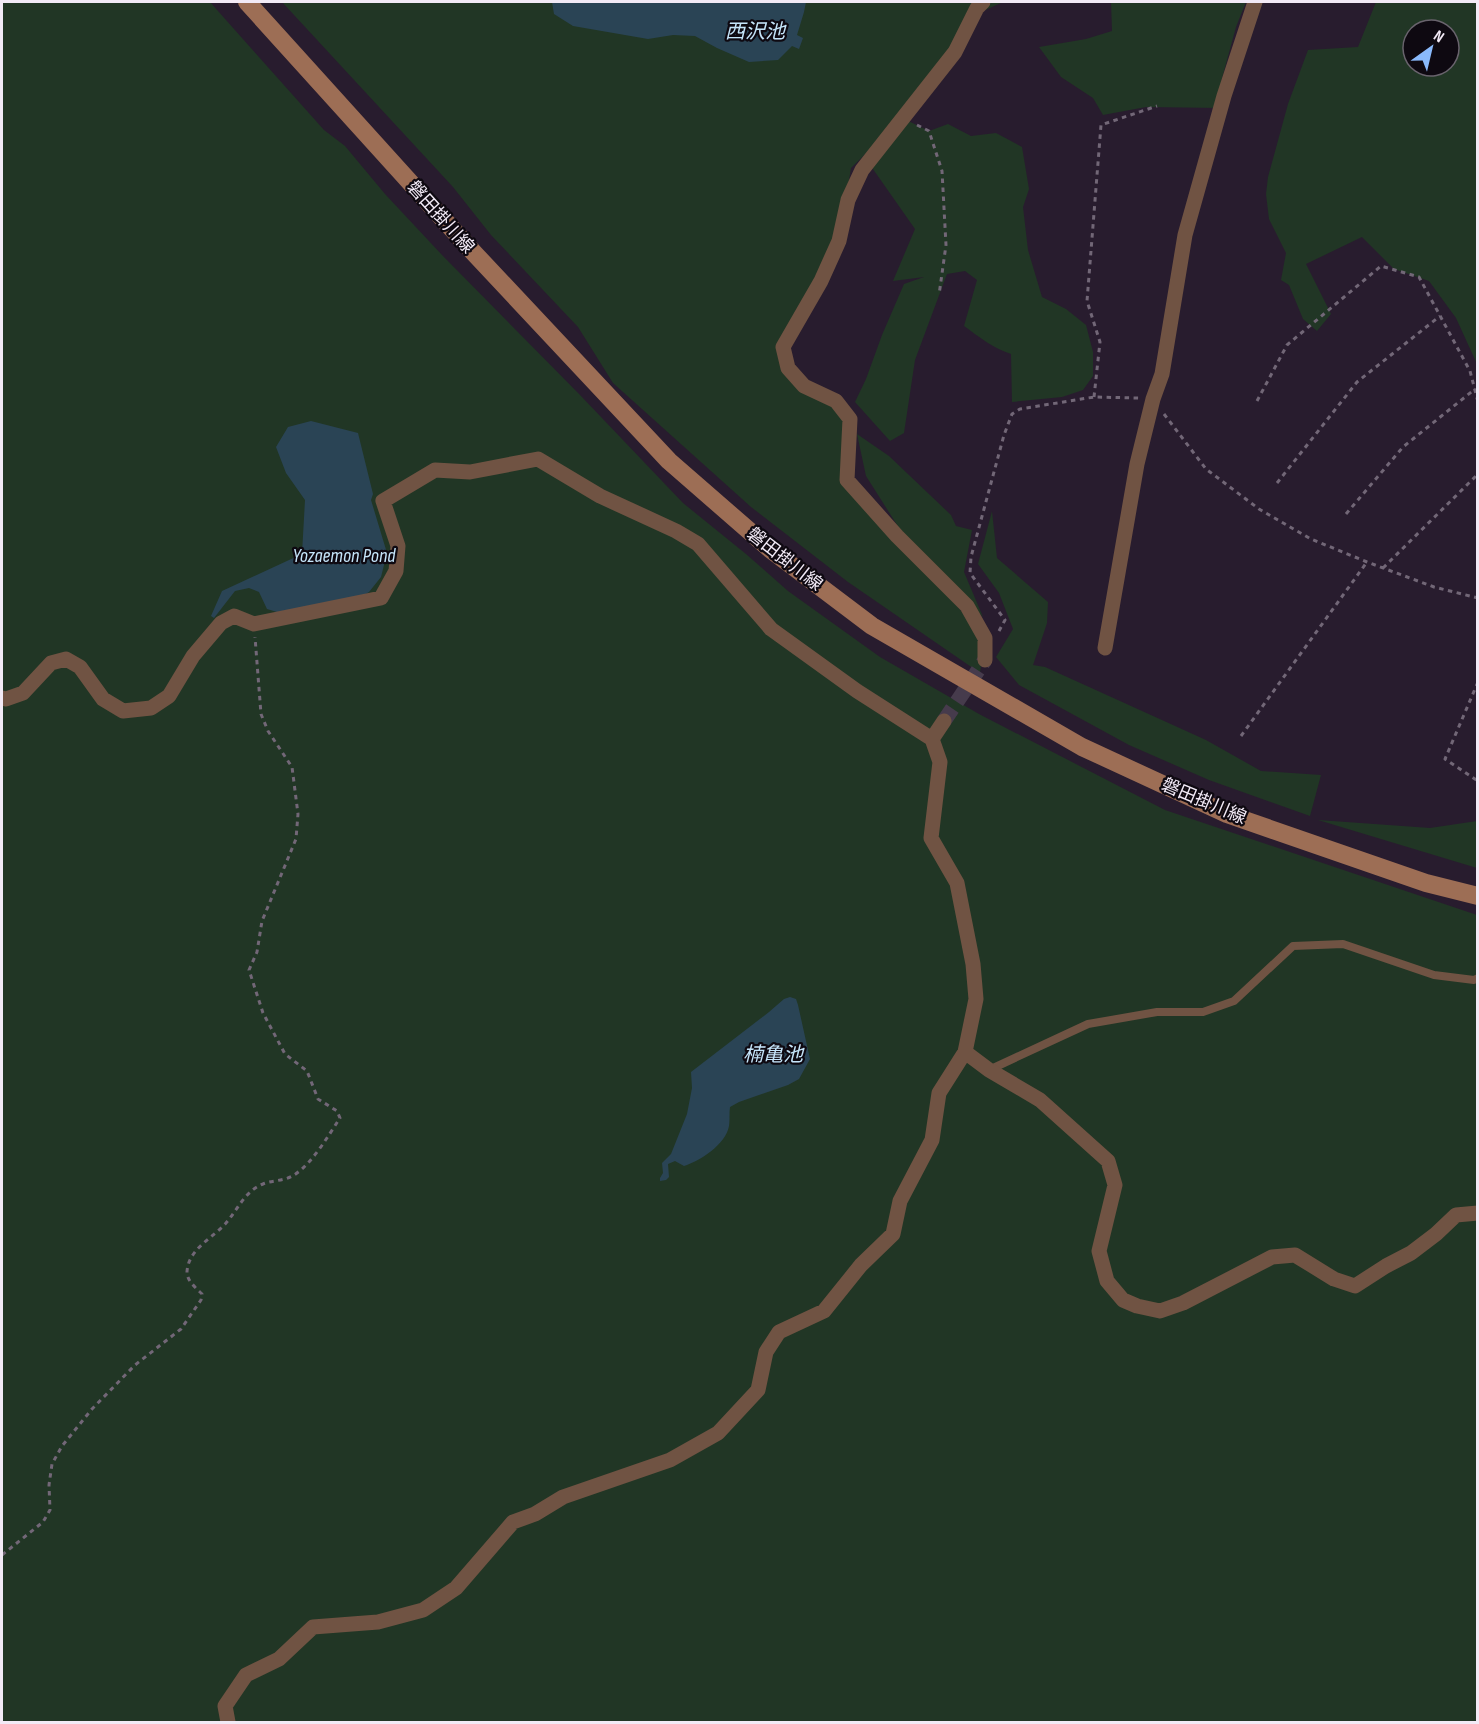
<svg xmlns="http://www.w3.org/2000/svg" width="1479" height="1724" font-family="'Sofia Sans Condensed','Noto Sans JP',sans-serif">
  <rect width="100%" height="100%" fill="#281c2e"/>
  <path fill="#213625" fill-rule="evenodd" d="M 2,2 L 210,2 L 324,130 L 345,146 L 385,194 L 442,255 L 581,396 L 683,503 L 746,554 L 788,591 L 880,657 L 979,714 L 1165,810 L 1477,915 L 1477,1722 L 2,1722 Z
    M 282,2 L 1003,2 L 979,13 L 902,118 L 929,131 L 948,124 L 971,136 L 996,133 L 1022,147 L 1029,189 L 1023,207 L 1028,250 L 1042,297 L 1066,309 L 1086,325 L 1093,352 L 1093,376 L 1083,390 L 1062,397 L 1012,402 L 1011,354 C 993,348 979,337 964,326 L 977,280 L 965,271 L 947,274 L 915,360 L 904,433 L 890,441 L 855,402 L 866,379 L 882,335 L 904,284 L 924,277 L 893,281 L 915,229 L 868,162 L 897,123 L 851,168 L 839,241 L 783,348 L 797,378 L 850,419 L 847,480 L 985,638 L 980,673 L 848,582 L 751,507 L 613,383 L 578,327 L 491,235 L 453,187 Z
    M 1111,2 L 1246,2 L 1236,27 L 1221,82 L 1221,108 L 1146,107 L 1103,115 L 1093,98 L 1061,77 L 1039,47 L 1086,39 L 1112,31 Z
    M 1376,2 L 1477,2 L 1477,364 L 1456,318 L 1429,281 L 1394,269 L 1362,237 L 1306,264 L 1331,314 L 1317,331 L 1303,319 L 1289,285 L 1281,280 L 1286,253 L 1269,219 L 1266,194 L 1268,177 L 1288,104 L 1308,50 L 1358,47 ZM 1413,30 L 1449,30 L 1449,66 L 1413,66 Z
    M 857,434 L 889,456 L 951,515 L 956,526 L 972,530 L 964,572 L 983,617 L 906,539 L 866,476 Z
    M 992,511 L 997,558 L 1048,602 L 1047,623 L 1033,665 L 1045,667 L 1206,740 L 1261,771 L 1321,775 L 1310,816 L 1209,780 L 1129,745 L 1019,685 L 996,657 L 1013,629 L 999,593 L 978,564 Z
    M 1318,820 L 1430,828 L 1477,821 L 1477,868 Z"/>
  <path fill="#2a4455" d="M 552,2 L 806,2 L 804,12 L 797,35 L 803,38 L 799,49 L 792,46 L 778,60 L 749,62 L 717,48 L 695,36 L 673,35 L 648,39 L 573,26 L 554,14 Z
    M 311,421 L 358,433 L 373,494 L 371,500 L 387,553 L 381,577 L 369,592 L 350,604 L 287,615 L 267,609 L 259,592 L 249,588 L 235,591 L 214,618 L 211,616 L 222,591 L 302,554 L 305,500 L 286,473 L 276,447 L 288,427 Z
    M 790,997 L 796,999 L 798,1005 L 810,1059 L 799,1079 L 788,1085 L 739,1102 L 730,1107 C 729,1113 730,1119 729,1126 C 726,1144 700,1161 684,1166 L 675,1161 L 668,1164 L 669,1177 L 666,1180 L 660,1181 L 660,1178 L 663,1173 L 662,1163 L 671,1154 L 687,1114 L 692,1088 L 691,1072 L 769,1012 L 784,999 Z"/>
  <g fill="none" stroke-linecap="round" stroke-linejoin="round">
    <path stroke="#463b4c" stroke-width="15" stroke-dasharray="15 8" stroke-linecap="butt" d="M 944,721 L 985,660"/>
    <path stroke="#726777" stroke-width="3" stroke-dasharray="4.5 4.5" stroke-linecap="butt" d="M 917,125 L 929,131 L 942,171 L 946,245 L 939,295
      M 1094,397 L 1100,342 L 1087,301 L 1101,125 L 1157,106
      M 1257,401 L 1287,345 L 1381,266 L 1419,277 L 1470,371 L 1478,402
      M 1164,414 L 1206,469 L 1259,509 L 1311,539 L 1367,562 L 1434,587 L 1478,598
      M 1277,483 L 1357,382 L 1440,316
      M 1346,514 L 1403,447 L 1475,389
      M 1383,568 L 1478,474
      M 999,631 L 1005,620 L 970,573 L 971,557 L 1004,435 L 1012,414 L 1020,409 L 1094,397 L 1139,398
      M 1478,682 L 1445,759 L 1478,781
      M 1241,736 L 1367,562
      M 2,1555 L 43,1522 L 50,1510 L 49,1485 L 52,1464 L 62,1446 L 92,1409 L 135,1365 L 181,1329 L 201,1300 L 202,1294 C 196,1288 187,1281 187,1272 C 188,1249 213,1238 226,1223 C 238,1209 245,1191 263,1184 C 273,1180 285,1181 294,1175 C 312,1164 328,1136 340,1118 L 337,1111 L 318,1099 L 307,1071 L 285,1054 L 263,1013 L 249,970 L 257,952 L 262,921 L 296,839 L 298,814 L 292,767 L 268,731 L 261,714 L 255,637"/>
    <path stroke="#705343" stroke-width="8" d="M 989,1070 L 1088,1024 L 1157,1012 L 1203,1012 L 1234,1001 L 1293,946 L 1343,944 L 1434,975 L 1474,980 L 1478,978"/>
    <path stroke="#705343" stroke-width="15" d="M 983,2 L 977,8 L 955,52 L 862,170 L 848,200 L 839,241 L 821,281 L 783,347 L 788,368 L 804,386 L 836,401 L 850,419 L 847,480 L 897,536 L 967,606 L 985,638 L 985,660
      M 1105,648 L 1137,464 L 1153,399 L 1162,374 L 1185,235 L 1224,96 L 1255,2
      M 2,698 L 6,699 L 23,693 L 51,663 L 66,659 L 80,667 L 103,699 L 123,711 L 151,708 L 169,696 L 193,656 L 221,623 L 234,616 L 254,624 L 381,598 L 396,571 L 398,546 L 383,501 L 435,470 L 470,472 L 538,459 L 600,496 L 676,531 L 698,544 L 771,629 L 857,691 L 932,739
      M 944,721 L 932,739 L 940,762 L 931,838 L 957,883 L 973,964 L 976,999 L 965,1052 L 989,1070 L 1040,1100 L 1108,1161 L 1115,1185 L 1099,1251 L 1107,1281 L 1123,1300 L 1137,1306 L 1160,1311 L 1183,1303 L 1272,1257 L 1295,1255 L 1334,1279 L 1355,1286 L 1386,1266 L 1411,1253 L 1436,1234 L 1456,1215 L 1478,1213
      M 228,1722 L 225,1706 L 246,1675 L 279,1659 L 313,1627 L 378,1622 L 423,1610 L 456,1588 L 513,1522 L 535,1514 L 563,1497 L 670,1460 L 718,1433 L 758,1390 L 766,1352 L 779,1332 L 824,1311 L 861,1265 L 893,1234 L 900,1201 L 932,1140 L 939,1093 L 965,1052"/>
    <path stroke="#9d6e55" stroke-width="18" d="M 247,2 L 474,253 L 669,461 L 770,549 L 872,626 L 1082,747 L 1227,814 L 1426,883 L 1478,896"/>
  </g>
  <g text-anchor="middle" stroke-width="4.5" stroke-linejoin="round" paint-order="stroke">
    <g font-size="18" fill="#f2eaf6" stroke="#0e0911">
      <text transform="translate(441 217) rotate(48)" y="6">磐田掛川線</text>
      <text transform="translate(785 559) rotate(38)" y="6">磐田掛川線</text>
      <text transform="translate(1204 801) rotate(23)" y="6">磐田掛川線</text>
    </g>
    <g font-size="20" font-style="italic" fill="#c5e5fa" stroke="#0e0911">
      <text x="755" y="38">西沢池</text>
      <text x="344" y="562">Yozaemon Pond</text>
      <text x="773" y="1061">楠亀池</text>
    </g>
  </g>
  <rect width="1479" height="1724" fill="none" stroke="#f2eaf6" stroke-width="6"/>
  <g transform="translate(1431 48) rotate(34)"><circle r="28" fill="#0e0911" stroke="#69636d" stroke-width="1.5"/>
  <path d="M0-4.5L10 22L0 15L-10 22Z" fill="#8abafc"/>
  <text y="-9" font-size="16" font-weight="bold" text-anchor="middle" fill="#f2eaf6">N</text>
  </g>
</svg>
